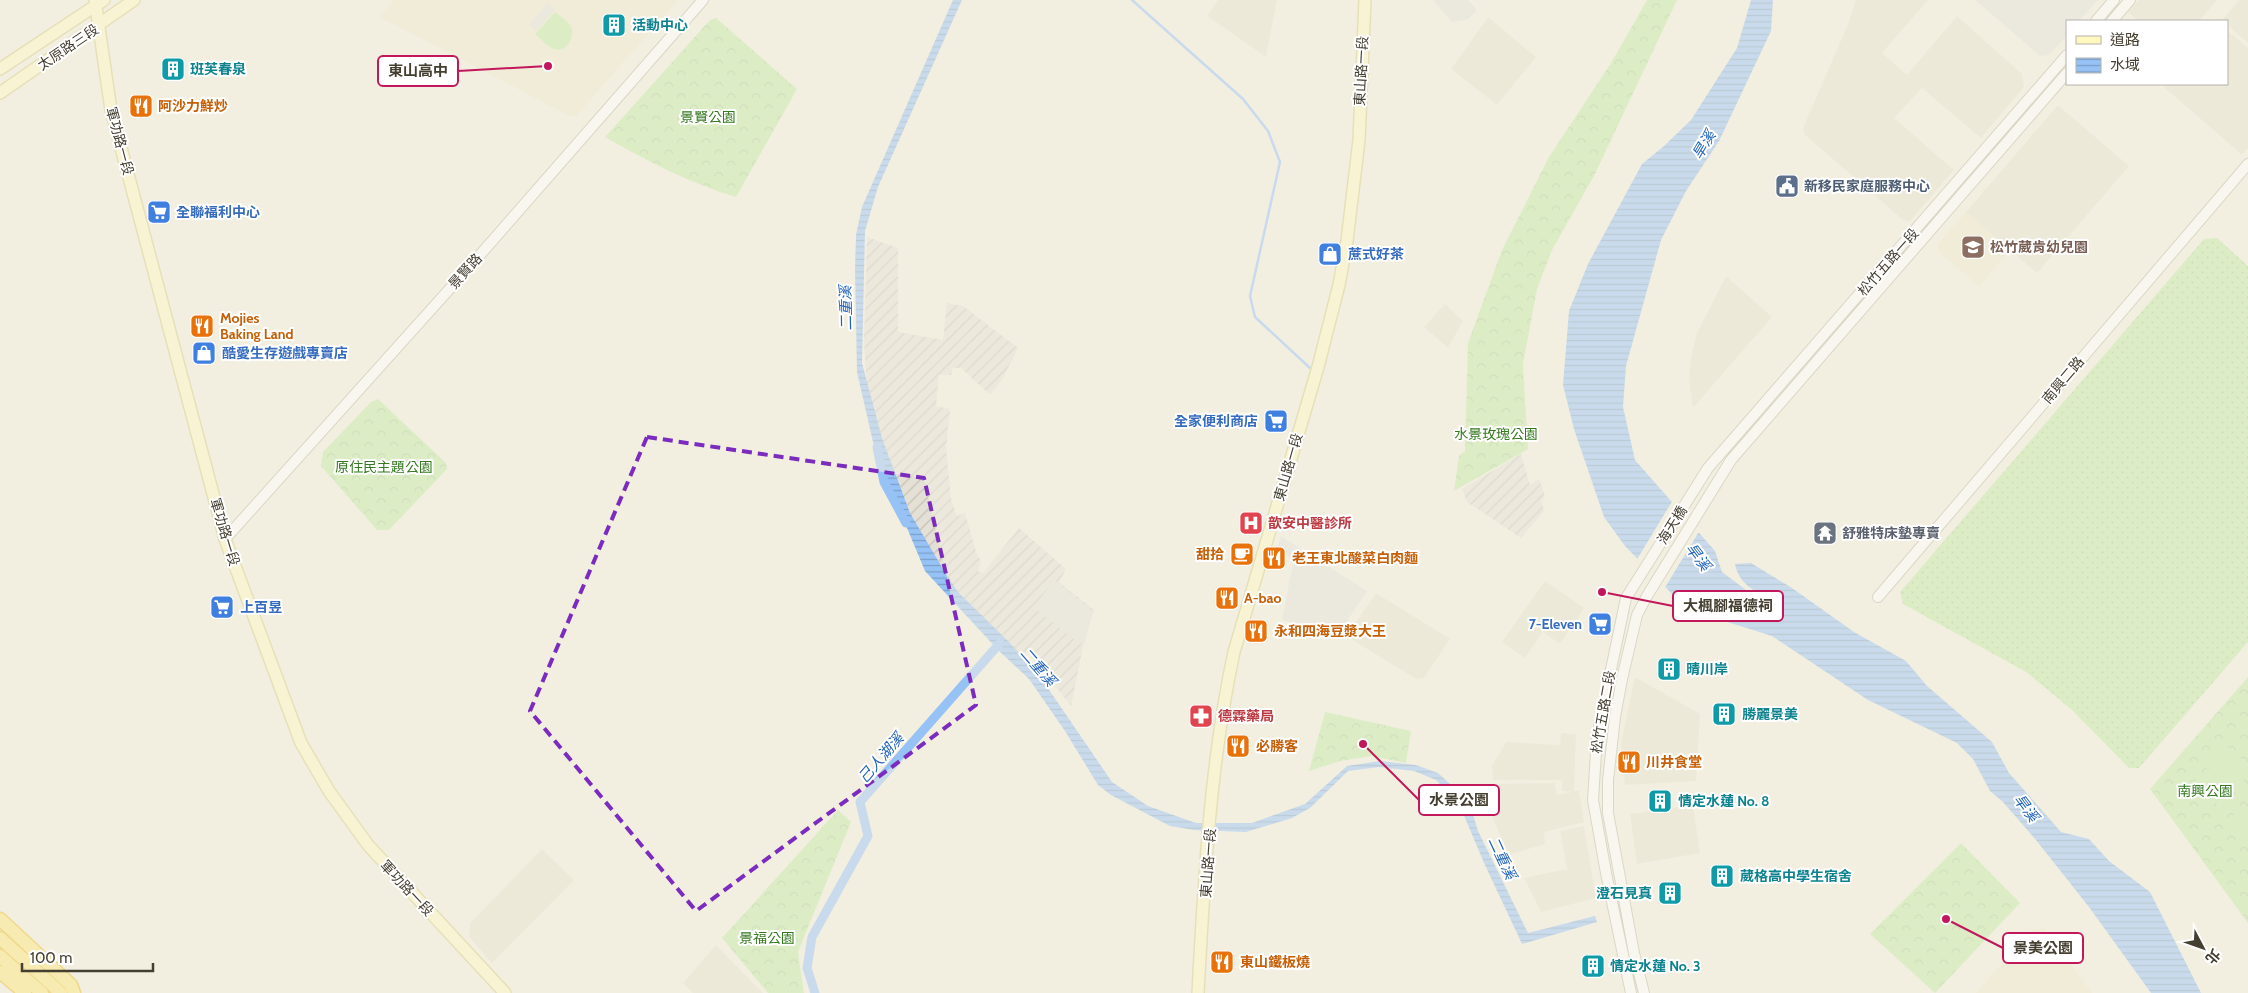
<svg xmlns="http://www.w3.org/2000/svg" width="2248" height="993" font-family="Cabin,'Noto Sans TC',sans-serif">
  <defs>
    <pattern id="industrial-furrows" width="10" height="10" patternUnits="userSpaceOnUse" patternTransform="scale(1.25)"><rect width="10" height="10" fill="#e4e0d6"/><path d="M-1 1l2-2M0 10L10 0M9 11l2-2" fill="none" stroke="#c5c1b8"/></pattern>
    <pattern id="grass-dots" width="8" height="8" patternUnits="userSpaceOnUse" patternTransform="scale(1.25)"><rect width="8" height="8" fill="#c2eba5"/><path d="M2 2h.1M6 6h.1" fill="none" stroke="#a8cb8e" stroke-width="1.8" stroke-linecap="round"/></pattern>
    <pattern id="forest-crowns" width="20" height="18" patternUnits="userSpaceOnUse" patternTransform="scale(1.25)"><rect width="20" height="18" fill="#c2eba5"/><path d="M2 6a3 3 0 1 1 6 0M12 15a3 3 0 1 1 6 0" fill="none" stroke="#a8cb8e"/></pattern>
    <pattern id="water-rules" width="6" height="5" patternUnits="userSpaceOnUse" patternTransform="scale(1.25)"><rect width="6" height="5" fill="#96c2f6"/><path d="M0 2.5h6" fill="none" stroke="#7c9fc8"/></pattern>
  </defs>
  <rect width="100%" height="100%" fill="#f2efe1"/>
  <path fill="#e7e3ce" d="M 1218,0 L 1277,0 L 1266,57 L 1207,16 Z
    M 1856,0 L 1928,0 L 1882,53 L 1907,75 L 1957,16 L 2022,74 L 2024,87 L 1981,138 L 1922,88 L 1894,118 L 1954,170 L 1910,221 L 1903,220 L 1804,134 L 1803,128 L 1848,24 Z
    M 2139,0 L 2217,0 L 2199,21 L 2139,21 L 2128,12 Z
    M 2239,0 L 2248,0 L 2248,43 L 2227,25 L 2227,21 L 2221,21 Z
    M 1488,17 L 1536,57 L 1497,105 L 1451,69 Z
    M 2227,30 L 2248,48 L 2248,148 L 2242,155 L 2164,87 L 2167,84 L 2227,84 Z
    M 2057,106 L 2060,107 L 2129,166 L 2037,273 L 1966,212 Z
    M 1726,276 L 1772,317 L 1693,408 L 1689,380 L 1691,356 L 1697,333 Z
    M 1445,304 L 1463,321 L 1448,348 L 1424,327 Z
    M 1545,581 L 1584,608 L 1560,644 L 1543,632 L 1525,658 L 1502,642 Z
    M 1376,593 L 1450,639 L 1424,678 L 1416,679 L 1351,639 L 1350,631 Z
    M 1635,677 L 1700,714 L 1696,781 L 1625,785 L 1621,744 Z
    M 1561,733 L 1576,734 L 1574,791 L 1579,791 L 1584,822 L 1544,832 L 1545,844 L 1508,855 L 1479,784 L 1555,783 L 1557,795 L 1572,792 L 1562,791 L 1562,780 L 1493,780 L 1492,766 L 1506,742 L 1560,745 Z
    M 1693,805 L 1700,853 L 1637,864 L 1630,814 Z
    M 1584,826 L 1596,898 L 1541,912 L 1524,878 L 1567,869 L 1560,831 Z
    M 542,849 L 574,880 L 492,963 L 469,937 L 470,923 Z
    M 716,945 L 763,993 L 693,993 L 683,983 Z"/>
  <path fill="url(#industrial-furrows)" d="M 867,237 L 898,248 L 898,332 L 943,340 L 947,303 L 963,306 L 1018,348 L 1003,378 L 990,395 L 961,368 L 953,368 L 951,375 L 939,375 L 936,406 L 950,409 L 946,448 L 951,499 L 957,516 L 965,513 L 976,552 L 981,561 L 978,571 L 983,573 L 1019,528 L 1066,569 L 1059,582 L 1094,610 L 1084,641 L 1071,706 L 1029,653 L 1012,655 L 956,602 L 909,525 L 869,415 L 864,342 Z
    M 1521,454 L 1530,485 L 1539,479 L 1545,496 L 1541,501 L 1544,511 L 1521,538 L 1467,502 L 1462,489 Z"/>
  <path fill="#ede8c9" d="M 394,0 L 678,0 L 576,116 L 570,116 L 380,17 Z
    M 1966,212 L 2010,250 L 1979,286 L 1938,251 L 1938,244 Z
    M 2044,928 L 2092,993 L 1976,993 L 2031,930 Z"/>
  <path fill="url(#grass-dots)" d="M 2217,238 L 2248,266 L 2248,642 L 2139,768 L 2129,768 L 2072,710 L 2026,672 L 1903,604 L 1900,592 L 2204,239 Z"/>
  <path fill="url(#forest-crowns)" d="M 1647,0 L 1677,0 L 1594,176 L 1552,250 L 1537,289 L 1523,364 L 1528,449 L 1454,491 L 1459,456 L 1465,451 L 1468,343 L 1502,250 L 1549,157 L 1611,63 Z
    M 716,18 L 797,89 L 736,197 C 689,183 647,161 605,137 L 710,20 Z
    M 378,399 L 446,463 L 447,469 L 389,530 L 377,530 L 321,466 L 323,452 L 371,402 Z
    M 2248,677 L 2248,923 L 2150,789 Z
    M 1325,712 L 1411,731 L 1406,763 L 1372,756 L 1340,761 L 1309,771 Z
    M 838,810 L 851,822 L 798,952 L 804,993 L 768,993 L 722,938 Z
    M 1961,843 L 2020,903 L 1935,993 L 1870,934 Z"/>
  <path fill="#c2eba5" d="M 555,12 C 559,16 567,20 570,25 C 577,35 567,54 554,49 C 548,47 541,39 535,34 Z
    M 2226,746 L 2248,765 L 2248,775 L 2240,784 L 2213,760 Z
    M 2207,768 L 2235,792 L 2221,807 L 2194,783 Z
    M 2242,806 L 2248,811 L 2248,835 L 2230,820 Z"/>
  <path fill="#e2e0da" d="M 1433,0 L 1468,0 L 1477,10 L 1467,20 L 1452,22 Z
    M 1975,0 L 2098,0 L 2079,21 L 2067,21 L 2067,36 L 2049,55 L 2040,56 Z
    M 548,3 L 555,10 L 536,31 L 529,25 Z
    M 1281,536 L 1367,591 L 1339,633 L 1282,620 L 1294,558 L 1276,553 Z
    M 1055,580 L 1092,611 L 1085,642 L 1080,644 L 1033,607 Z"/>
  <path fill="url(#water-rules)" d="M 953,0 L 962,0 L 878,187 L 865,231 L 862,363 L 882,438 L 910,513 L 943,569 L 958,592 L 1010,643 L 1041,678 L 1112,782 L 1148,806 L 1196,823 L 1252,823 L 1305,804 L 1347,766 L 1380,761 L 1416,765 L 1438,773 L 1469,801 L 1478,831 L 1528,933 L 1595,916 L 1597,922 L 1522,944 L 1485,865 L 1459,804 L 1436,780 L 1414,771 L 1379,767 L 1348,771 L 1310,808 L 1292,818 L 1246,832 L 1194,830 L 1170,826 L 1111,795 L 1098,785 L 1065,731 L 1029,679 L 999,651 L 925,571 L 902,516 L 873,442 L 857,372 L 855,269 L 856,235 L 862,207 Z
    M 1751,0 L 1773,0 L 1771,31 L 1719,141 L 1686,191 L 1661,240 L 1626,366 L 1623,407 L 1635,460 L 1715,551 L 1722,572 L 1769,607 L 1778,602 C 1759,594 1739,586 1735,564 L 1751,563 L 1792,588 L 1854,632 L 1906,661 L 1927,686 L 1992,742 L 2009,773 L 2061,832 L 2089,839 L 2109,861 L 2150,892 L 2201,993 L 2151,993 L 2089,907 L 2036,840 L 2003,802 L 1990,791 L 1973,759 L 1957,743 L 1868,700 L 1772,636 L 1721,620 L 1681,603 L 1625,546 L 1604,517 L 1574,429 L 1563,385 L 1569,311 L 1588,264 L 1642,164 L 1664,146 L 1691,120 L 1737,48 Z"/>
  <path fill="#f2efe1" d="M 1673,500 L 1700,530 L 1664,589 L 1636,561 Z"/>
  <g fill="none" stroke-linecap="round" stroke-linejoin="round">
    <path stroke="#96c2f6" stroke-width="2.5" d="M 1132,0 L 1243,99 L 1268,131 L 1280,162 L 1250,296 L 1255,317 L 1310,368"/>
    <path stroke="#96c2f6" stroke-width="9" d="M 877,447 L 884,482 L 906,523
      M 815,993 L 807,968 L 812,937 L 868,836 L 860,802 L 1000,643"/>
    <g stroke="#beb9a3" stroke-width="12">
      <path id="tertiary" d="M 2096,21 L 2114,0
        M 2112,21 L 2130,0
        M 225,539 L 472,264 L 703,0
        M 1878,597 L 2248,164
        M 1631,993 L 1606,873 L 1593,800 L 1597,736 L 1626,598 L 1708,468 L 2067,55
        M 1644,993 L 1634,953 L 1608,813 L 1608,780 L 1615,717 L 1622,679 L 1637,615 L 1647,596 L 1731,460 L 2067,73"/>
    </g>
    <g stroke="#d7ce8b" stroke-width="14">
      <path id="secondary" d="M 95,0 L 111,110 L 225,539 L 301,743 L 329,791 L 368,845 L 505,993
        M 0,69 L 104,0
        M 0,93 L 134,0
        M 1198,993 C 1204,880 1210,763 1234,652 L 1318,367 L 1339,285 L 1347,241 L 1359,140 L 1365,0"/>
    </g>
    <g stroke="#ebbd22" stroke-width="15">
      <path id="trunk" d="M 0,919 L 71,985 L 74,993
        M 0,938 L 61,993
        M 0,956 L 42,993
        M 0,972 L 25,993"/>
    </g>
    <use href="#tertiary" stroke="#fff" stroke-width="10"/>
    <use href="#secondary" stroke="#fff8be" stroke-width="11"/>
    <use href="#trunk" stroke="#ffe776" stroke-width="12"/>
  </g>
  <path d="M0 0H2248V993H0ZM 647,437 L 924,478 L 976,705 L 696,911 L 530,711 Z" fill="#f2efe1" fill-opacity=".55" fill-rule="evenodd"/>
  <path fill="none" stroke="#7b2cbf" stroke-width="4" stroke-dasharray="10 6" stroke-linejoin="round" d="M 647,437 L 924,478 L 976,705 L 696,911 L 530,711 Z"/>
  <defs>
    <g id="building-square" transform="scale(1.25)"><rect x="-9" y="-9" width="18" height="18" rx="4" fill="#0f9aa8" stroke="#fff"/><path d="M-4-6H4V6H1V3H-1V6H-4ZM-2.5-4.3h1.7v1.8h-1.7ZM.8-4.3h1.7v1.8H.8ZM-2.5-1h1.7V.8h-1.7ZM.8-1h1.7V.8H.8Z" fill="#fff"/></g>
    <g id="restaurant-square" transform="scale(1.25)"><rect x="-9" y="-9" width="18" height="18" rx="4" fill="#e8710a" stroke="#fff"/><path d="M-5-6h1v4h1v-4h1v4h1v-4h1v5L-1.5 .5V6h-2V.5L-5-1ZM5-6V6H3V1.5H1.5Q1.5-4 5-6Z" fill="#fff"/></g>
    <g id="civic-square" transform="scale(1.25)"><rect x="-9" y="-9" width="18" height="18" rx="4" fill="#5c6f8a" stroke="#fff"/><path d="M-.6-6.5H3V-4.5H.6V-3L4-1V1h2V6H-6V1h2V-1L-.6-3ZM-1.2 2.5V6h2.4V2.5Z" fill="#fff"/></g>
    <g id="supermarket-square" transform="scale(1.25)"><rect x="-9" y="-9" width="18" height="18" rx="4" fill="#3f7fe0" stroke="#fff"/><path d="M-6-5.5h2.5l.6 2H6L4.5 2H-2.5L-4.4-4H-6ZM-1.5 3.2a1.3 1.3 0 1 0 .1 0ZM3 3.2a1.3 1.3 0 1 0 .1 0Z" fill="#fff"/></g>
    <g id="school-square" transform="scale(1.25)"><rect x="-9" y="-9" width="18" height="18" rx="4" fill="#8d6e63" stroke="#fff"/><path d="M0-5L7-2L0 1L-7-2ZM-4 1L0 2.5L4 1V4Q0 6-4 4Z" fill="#fff"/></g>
    <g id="shop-square" transform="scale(1.25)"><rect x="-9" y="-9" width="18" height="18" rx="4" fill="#3f7fe0" stroke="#fff"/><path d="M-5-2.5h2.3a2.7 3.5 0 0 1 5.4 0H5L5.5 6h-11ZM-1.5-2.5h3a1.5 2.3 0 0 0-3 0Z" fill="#fff"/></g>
    <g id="hospital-square" transform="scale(1.25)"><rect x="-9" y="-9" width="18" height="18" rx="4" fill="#e0444e" stroke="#fff"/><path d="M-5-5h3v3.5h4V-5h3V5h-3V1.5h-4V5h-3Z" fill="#fff"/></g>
    <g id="temple-square" transform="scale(1.25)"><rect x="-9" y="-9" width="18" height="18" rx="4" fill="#6b7280" stroke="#fff"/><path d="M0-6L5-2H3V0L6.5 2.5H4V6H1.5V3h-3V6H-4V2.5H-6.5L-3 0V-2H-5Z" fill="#fff"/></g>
    <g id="cafe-square" transform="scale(1.25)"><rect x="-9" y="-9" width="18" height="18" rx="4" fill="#e8710a" stroke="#fff"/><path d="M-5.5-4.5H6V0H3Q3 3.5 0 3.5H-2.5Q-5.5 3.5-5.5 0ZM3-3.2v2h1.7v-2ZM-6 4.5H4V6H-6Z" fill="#fff"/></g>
    <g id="pharmacy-square" transform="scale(1.25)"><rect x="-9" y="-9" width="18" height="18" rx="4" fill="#e0444e" stroke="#fff"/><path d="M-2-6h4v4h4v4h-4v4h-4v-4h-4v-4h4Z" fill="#fff"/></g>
  </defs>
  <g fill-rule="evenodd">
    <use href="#building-square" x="614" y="25"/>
    <use href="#building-square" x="173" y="69"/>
    <use href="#restaurant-square" x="141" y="106"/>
    <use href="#civic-square" x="1787" y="186"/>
    <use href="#supermarket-square" x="159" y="212"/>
    <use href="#school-square" x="1973" y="247"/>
    <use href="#shop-square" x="1330" y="254"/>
    <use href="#restaurant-square" x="202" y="326"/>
    <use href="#shop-square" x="204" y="353"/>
    <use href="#supermarket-square" x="1276" y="421"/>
    <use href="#hospital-square" x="1251" y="523"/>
    <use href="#temple-square" x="1825" y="533"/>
    <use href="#cafe-square" x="1242" y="554"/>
    <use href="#restaurant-square" x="1274" y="558"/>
    <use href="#restaurant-square" x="1227" y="598"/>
    <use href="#supermarket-square" x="222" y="607"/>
    <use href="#supermarket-square" x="1600" y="624"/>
    <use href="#restaurant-square" x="1256" y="631"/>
    <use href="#building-square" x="1669" y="669"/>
    <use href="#building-square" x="1724" y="714"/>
    <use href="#pharmacy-square" x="1201" y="716"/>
    <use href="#restaurant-square" x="1238" y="746"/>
    <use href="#restaurant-square" x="1629" y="762"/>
    <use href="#building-square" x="1660" y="801"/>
    <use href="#building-square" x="1722" y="876"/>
    <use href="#building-square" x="1670" y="893"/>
    <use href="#restaurant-square" x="1222" y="962"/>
    <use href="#building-square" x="1593" y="966"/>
  </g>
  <g text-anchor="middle" stroke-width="4" stroke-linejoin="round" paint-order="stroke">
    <g font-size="14" font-weight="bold" fill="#0d838f" stroke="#fff" text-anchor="start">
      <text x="632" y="30">活動中心</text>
      <text x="190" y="74">班芙春泉</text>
      <text x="1686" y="674">晴川岸</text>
      <text x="1742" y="719">勝麗景美</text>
      <text x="1678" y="806">情定水蓮 No. 8</text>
      <text x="1740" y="881">葳格高中學生宿舍</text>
      <text x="1652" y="898" text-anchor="end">澄石見真</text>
      <text x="1610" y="971">情定水蓮 No. 3</text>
    </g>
    <g font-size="14" fill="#443f31" stroke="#fff">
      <text transform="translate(68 47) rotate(-34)" y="5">太原路三段</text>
      <text transform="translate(1361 71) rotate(-87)" y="5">東山路一段</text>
      <text transform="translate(120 141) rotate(75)" y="5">軍功路一段</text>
      <text transform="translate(1888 262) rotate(-49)" y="5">松竹五路一段</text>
      <text transform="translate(465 271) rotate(-48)" y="5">景賢路</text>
      <text transform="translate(2063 380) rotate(-50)" y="5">南興二路</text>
      <text transform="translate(1288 467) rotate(-74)" y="5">東山路一段</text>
      <text transform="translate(1672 525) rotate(-58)" y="5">海天橋</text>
      <text transform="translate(225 532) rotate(73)" y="5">軍功路一段</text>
      <text transform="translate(1603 712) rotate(-80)" y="5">松竹五路二段</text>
      <text transform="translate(1208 863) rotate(-86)" y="5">東山路一段</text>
      <text transform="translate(407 888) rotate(47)" y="5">軍功路一段</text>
    </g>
    <g font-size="14" font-weight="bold" fill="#c56008" stroke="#fff" text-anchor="start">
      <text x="158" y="111">阿沙力鮮炒</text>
      <text x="220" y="323">Mojies<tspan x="220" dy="16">Baking Land</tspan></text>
      <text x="1224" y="559" text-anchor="end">甜拾</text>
      <text x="1292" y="563">老王東北酸菜白肉麵</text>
      <text x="1244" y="603">A-bao</text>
      <text x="1274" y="636">永和四海豆漿大王</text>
      <text x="1256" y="751">必勝客</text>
      <text x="1646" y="767">川井食堂</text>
      <text x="1240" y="967">東山鐵板燒</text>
    </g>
    <g font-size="14" fill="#367a20" stroke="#fff">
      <text x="708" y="122">景賢公園</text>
      <text x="1496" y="439">水景玫瑰公園</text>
      <text x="384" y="472">原住民主題公園</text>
      <text x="2205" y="796">南興公園</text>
      <text x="767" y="943">景福公園</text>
    </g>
    <g font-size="14" font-weight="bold" fill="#4e5e75" stroke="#fff" text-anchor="start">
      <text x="1804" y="191">新移民家庭服務中心</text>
    </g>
    <g font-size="14" font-weight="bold" fill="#366cbe" stroke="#fff" text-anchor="start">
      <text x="176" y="217">全聯福利中心</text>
      <text x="1348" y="259">蔗式好茶</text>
      <text x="222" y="358">酷愛生存遊戲專賣店</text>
      <text x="1258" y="426" text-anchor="end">全家便利商店</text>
      <text x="240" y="612">上百昱</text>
      <text x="1582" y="629" text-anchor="end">7-Eleven</text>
    </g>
    <g font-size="14" font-weight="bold" fill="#785e54" stroke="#fff" text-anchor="start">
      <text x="1990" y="252">松竹葳肯幼兒園</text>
    </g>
    <g font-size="14" font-weight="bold" fill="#be3a42" stroke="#fff" text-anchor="start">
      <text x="1268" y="528">歆安中醫診所</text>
      <text x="1218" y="721">德霖藥局</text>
    </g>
    <g font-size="14" font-weight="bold" fill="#5b616d" stroke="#fff" text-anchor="start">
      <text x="1842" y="538">舒雅特床墊專賣</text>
    </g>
    <g font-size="15" font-style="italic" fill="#2264b8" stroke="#fff">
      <text transform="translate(1704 145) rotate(-59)" y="5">旱溪</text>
      <text transform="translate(846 308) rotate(-91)" y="5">二重溪</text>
      <text transform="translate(1698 557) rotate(53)" y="5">旱溪</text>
      <text transform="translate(1038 667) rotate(49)" y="5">二重溪</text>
      <text transform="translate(881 758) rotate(-49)" y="5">己人湖溪</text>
      <text transform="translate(2026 808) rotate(53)" y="5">旱溪</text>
      <text transform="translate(1502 858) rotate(65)" y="5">二重溪</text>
    </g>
  </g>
  <path fill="none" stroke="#c2185b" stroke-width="2" d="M548 66L458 71M1602 592L1673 606M1363 744L1419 800M1946 919L2003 948"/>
  <g fill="#c2185b" stroke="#fff" stroke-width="2">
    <circle cx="548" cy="66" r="5"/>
    <circle cx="1602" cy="592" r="5"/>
    <circle cx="1363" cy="744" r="5"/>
    <circle cx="1946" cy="919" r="5"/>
  </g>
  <g fill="#fff" stroke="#c2185b" stroke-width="2">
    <rect x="378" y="56" width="80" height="30" rx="5"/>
    <rect x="1673" y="591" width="110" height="30" rx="5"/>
    <rect x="1419" y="785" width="80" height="30" rx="5"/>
    <rect x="2003" y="933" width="80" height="30" rx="5"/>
  </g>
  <g font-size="15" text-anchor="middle" font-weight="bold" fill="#443f31">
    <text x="418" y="76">東山高中</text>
    <text x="1728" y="611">大楓腳福德祠</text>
    <text x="1459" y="805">水景公園</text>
    <text x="2043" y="953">景美公園</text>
  </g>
  <rect x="2066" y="20" width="162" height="65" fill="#ffffff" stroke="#b4b2ad"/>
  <rect x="2076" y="36" width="25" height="8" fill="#fff8be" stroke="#b4b2ad"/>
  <text x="2110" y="45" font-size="15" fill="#443f31">道路</text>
  <rect x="2076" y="58" width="25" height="15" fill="url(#water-rules)" stroke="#b4b2ad"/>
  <text x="2110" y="70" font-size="15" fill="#443f31">水域</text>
  <g transform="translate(2203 948) rotate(131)" stroke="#ffffff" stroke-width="4" paint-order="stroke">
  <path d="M0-4L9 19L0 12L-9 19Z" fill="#443f31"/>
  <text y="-8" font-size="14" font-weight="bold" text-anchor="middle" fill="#443f31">北</text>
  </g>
  <path d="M22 963v8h131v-8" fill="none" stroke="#443f31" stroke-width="2.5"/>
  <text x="30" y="963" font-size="15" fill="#443f31" stroke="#ffffff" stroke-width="4" paint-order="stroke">100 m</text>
</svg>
